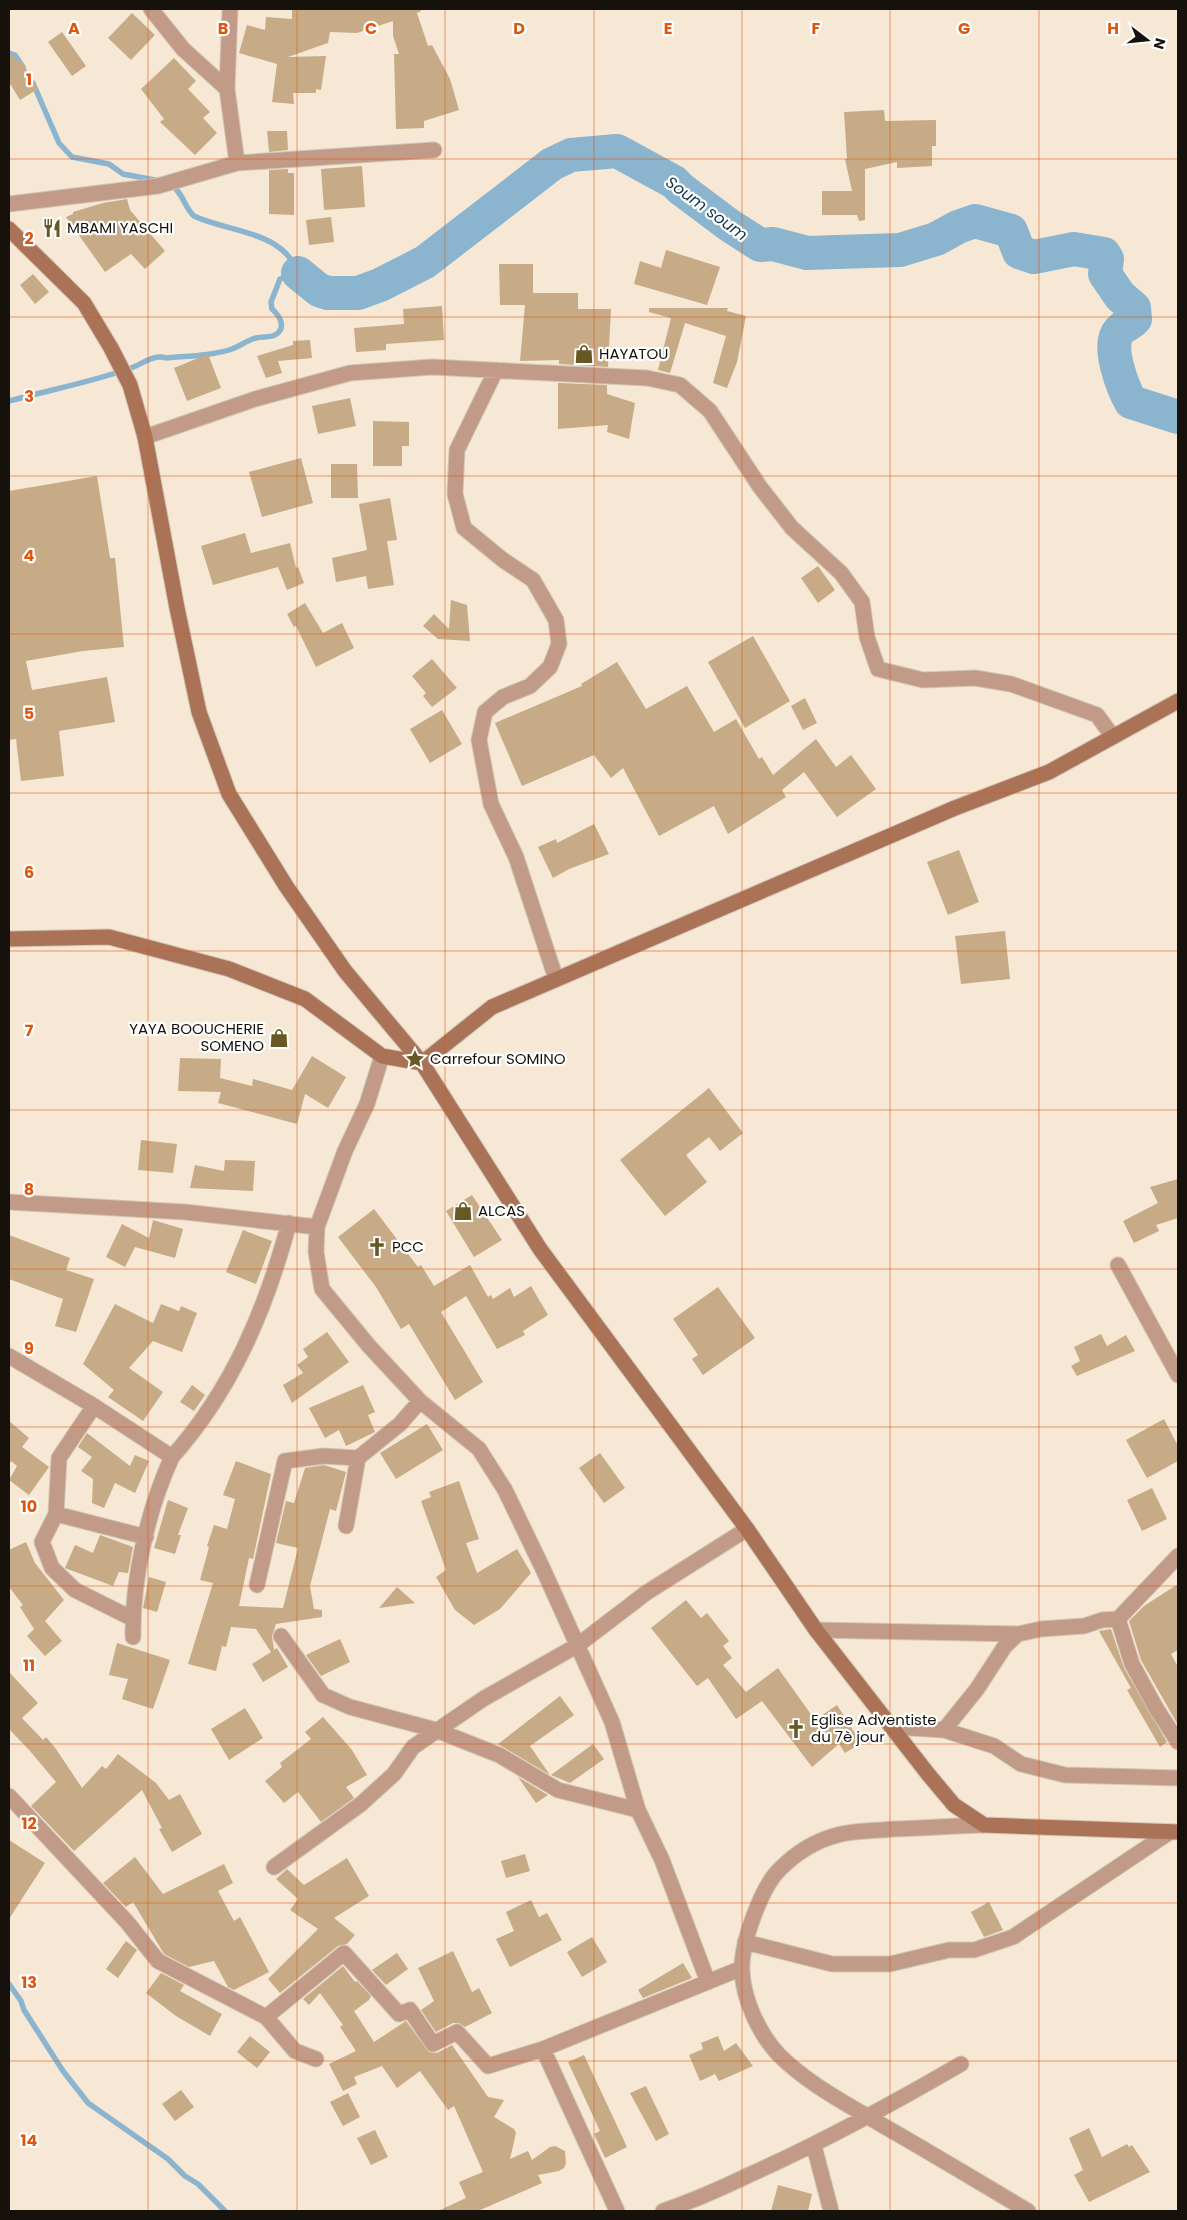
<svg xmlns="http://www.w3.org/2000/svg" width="1187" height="2220" font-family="Poppins,sans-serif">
  <rect width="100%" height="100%" fill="#f6e8d5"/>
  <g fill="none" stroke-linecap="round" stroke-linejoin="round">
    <path stroke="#8bb4ce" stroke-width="5.5" d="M 9,53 L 15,55 L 23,67
      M 33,83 L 59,143 L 72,157 L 109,164 L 123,174 L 160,181
      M 9,401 C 49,390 92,382 131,368 C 142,364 154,354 166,358 C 188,356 211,356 232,349 C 240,346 248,340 256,338 C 262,336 270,338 275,335 C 287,328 280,316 272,309 L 271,302 L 280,279 L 298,273 C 283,230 227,232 194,216 C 184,207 183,192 171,185
      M 9,1984 L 21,2001 L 24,2010 L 63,2071 L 88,2103 L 168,2159 L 185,2176 L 198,2184 L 225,2211"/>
    <path stroke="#8bb4ce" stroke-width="34" d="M 298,273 L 319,290 L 328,293 L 358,293 L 380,285 L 425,262 L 552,164 L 571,155 L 617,151 L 674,182 L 681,189 L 729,225 L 760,245 L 773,244 L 807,253 L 900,250 L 936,239 L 958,227 L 975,221 L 1011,231 L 1019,252 L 1034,257 L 1074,249 L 1104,254 L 1107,259 L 1105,274 L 1120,296 L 1134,308 L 1135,319 C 1131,324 1123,326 1119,331 C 1106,345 1123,388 1131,402 L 1178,417"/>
  </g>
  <path fill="#c6ab86" d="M 292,9 L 421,9 L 421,11 L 417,13 L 428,46 L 432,45 L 450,79 L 459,110 L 424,121 L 424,128 L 396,129 L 394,54 L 399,54 L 393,36 L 393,21 L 357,33 L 330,32 L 328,43 L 288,57 L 326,56 L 321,90 L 316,89 L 316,93 L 293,93 L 294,104 L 272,102 L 277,64 L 239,53 L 247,25 L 265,30 L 266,17 L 292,19 Z
    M 132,13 L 155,35 L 131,60 L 108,38 Z
    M 62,32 L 86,66 L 72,76 L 48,42 Z
    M 9,51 L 18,62 L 21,60 L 38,89 L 20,100 L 9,82 Z
    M 174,58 L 196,81 L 188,89 L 210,112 L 203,118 L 217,133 L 195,155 L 160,122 L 164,119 L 141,89 Z
    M 884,110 L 885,121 L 936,120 L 936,146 L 932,146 L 932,166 L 897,168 L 897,162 L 865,169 L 865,220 L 859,221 L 857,215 L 822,215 L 822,191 L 852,191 L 845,159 L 847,159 L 844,112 Z
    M 267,131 L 287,131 L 288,150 L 269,152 Z
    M 362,166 L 365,207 L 324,210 L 321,169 Z
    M 288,169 L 288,173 L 294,173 L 294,215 L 269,214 L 269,170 Z
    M 127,199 L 130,210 L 165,251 L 145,269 L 131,254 L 105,272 L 66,217 L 73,214 L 73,212 L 103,203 Z
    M 331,217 L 334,242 L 309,245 L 306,220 Z
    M 666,250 L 720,267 L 707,305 L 634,284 L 640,261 L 661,268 Z
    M 499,264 L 533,264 L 533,293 L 578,293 L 578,309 L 611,309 L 608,367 L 559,364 L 559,360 L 520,361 L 525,305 L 500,305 Z
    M 33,274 L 49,292 L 35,304 L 20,285 Z
    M 442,306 L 444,340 L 386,344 L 386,350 L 356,352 L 354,328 L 404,324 L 403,309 Z
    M 649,308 L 728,308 L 727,311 L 746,316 L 737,362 L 727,388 L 713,383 L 726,336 L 685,323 L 670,373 L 658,370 L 671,318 L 649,312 Z
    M 310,340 L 312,358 L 278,361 L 282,373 L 266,378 L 257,356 L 293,345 L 293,341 Z
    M 208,354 L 221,388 L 187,401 L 174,368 Z
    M 558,383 L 607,385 L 607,394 L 635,403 L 629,439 L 607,432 L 608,425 L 558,429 Z
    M 350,398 L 356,426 L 318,434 L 312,406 Z
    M 373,421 L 409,422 L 409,446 L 402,446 L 402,466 L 373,466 Z
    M 301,458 L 313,503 L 262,517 L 249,472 Z
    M 331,464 L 357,464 L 358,498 L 331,498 Z
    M 97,476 L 110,558 L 115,558 L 124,647 L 83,651 L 26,661 L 32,690 L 107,677 L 115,722 L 59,731 L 64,776 L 21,781 L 16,739 L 9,740 L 9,491 Z
    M 390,498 L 397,540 L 387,541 L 394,585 L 368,589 L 366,576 L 336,582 L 332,558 L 367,550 L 359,504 Z
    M 245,533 L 251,553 L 290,543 L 296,568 L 298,567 L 304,583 L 287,590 L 278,567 L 213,585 L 201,546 Z
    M 818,566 L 835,590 L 818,603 L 801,578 Z
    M 451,600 L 467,605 L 470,641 L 438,639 L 423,626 L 434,614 L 449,629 Z
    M 305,603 L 323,633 L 342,623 L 354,648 L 316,667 L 296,626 L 294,627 L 287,614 Z
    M 753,636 L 790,701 L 745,728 L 708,662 Z
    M 432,659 L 457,688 L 432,707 L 423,696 L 426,693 L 412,676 Z
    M 617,662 L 646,709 L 687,686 L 714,732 L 736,719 L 759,759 L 762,757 L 773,775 L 816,739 L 836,767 L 851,755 L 876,789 L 837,817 L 804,772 L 782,790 L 786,797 L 728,834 L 714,806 L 659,836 L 623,768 L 611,778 L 594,755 L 522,786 L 495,723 L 582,686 L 581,684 Z
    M 805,698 L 817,723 L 803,730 L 791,706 Z
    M 442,710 L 462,744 L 430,763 L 410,729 Z
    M 594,824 L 609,854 L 569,869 L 553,878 L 538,847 L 556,839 L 557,843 Z
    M 959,850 L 979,902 L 948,915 L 927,862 Z
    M 1005,931 L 1010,979 L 961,984 L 955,936 Z
    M 312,1056 L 346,1077 L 328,1108 L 305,1094 L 297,1124 L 218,1103 L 221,1092 L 178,1091 L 180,1058 L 221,1059 L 220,1078 L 252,1086 L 253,1079 L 292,1090 Z
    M 709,1088 L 743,1133 L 720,1151 L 709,1137 L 686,1155 L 707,1182 L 665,1216 L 620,1160 Z
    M 141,1140 L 177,1144 L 173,1173 L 138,1170 Z
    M 225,1160 L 255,1161 L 253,1191 L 190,1188 L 195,1165 L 224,1171 Z
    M 1178,1179 L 1178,1218 L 1156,1225 L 1159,1231 L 1134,1243 L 1123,1221 L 1158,1203 L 1150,1187 Z
    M 472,1195 L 502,1240 L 474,1257 L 446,1211 Z
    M 374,1209 L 418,1267 L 421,1265 L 434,1286 L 470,1265 L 488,1297 L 491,1295 L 493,1299 L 510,1288 L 514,1297 L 531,1286 L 548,1315 L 523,1331 L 525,1335 L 497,1349 L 466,1296 L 441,1312 L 483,1382 L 455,1400 L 409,1324 L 401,1329 L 376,1287 L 338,1237 Z
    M 153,1220 L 183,1229 L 175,1258 L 135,1247 L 125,1267 L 106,1257 L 122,1224 L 149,1238 Z
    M 243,1230 L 272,1241 L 256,1284 L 226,1272 Z
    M 9,1235 L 70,1258 L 66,1270 L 94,1279 L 76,1332 L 55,1326 L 63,1299 L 9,1279 Z
    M 718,1287 L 755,1338 L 703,1375 L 692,1359 L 698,1355 L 673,1319 Z
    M 115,1304 L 153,1323 L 161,1304 L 179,1311 L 181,1306 L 197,1313 L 182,1352 L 153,1341 L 129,1368 L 163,1392 L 143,1421 L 108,1397 L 114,1390 L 83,1364 Z
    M 327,1332 L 349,1362 L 292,1403 L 283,1385 L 303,1373 L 297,1365 L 308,1357 L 303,1349 Z
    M 1101,1334 L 1107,1346 L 1126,1335 L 1135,1351 L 1077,1376 L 1071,1366 L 1080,1361 L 1074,1347 Z
    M 192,1385 L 205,1395 L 194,1411 L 180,1402 Z
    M 363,1385 L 375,1412 L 368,1415 L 375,1432 L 346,1446 L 339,1430 L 325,1438 L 309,1408 Z
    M 1164,1419 L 1178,1446 L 1178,1461 L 1147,1478 L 1126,1440 Z
    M 9,1421 L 29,1438 L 22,1447 L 49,1467 L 29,1495 L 9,1480 L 17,1466 L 11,1461 L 9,1464 Z
    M 427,1424 L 443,1450 L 396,1479 L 380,1453 Z
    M 87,1433 L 130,1466 L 135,1455 L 149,1461 L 135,1493 L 115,1483 L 104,1508 L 92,1503 L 93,1479 L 81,1471 L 92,1457 L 78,1447 Z
    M 600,1453 L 625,1488 L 604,1503 L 579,1468 Z
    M 236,1461 L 271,1474 L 253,1559 L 249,1558 L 239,1606 L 283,1608 L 298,1548 L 276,1543 L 286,1501 L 294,1503 L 305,1468 L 324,1465 L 346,1472 L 336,1511 L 330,1509 L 310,1586 L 314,1609 L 322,1610 L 322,1617 L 276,1624 L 272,1636 L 274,1650 L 277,1648 L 288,1667 L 263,1682 L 252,1664 L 271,1652 L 256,1629 L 231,1627 L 226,1647 L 222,1646 L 216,1671 L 188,1664 L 213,1583 L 200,1580 L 209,1547 L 207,1546 L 214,1525 L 227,1529 L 235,1499 L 223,1495 Z
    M 459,1481 L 479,1539 L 466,1543 L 477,1573 L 517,1549 L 531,1573 L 500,1609 L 474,1625 L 455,1610 L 436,1577 L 446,1570 L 421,1501 L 431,1497 L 429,1492 Z
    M 1152,1488 L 1167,1519 L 1142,1531 L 1127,1500 Z
    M 168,1500 L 188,1508 L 178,1535 L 181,1535 L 175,1554 L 154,1548 Z
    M 100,1535 L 133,1547 L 128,1573 L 119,1572 L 113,1586 L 65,1568 L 75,1545 L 93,1553 Z
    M 26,1542 L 35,1563 L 64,1600 L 45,1621 L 62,1641 L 45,1656 L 27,1636 L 34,1629 L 20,1607 L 23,1605 L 9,1587 L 9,1550 Z
    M 149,1577 L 166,1582 L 157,1612 L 143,1608 Z
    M 1178,1584 L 1178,1650 L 1171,1654 L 1178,1667 L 1178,1725 L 1141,1660 L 1129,1621 L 1144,1606 Z
    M 397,1587 L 415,1603 L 379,1608 Z
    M 686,1600 L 701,1618 L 707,1613 L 729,1641 L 723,1646 L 732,1658 L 723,1665 L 746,1692 L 778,1668 L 815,1720 L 837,1705 L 861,1743 L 845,1753 L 839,1744 L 812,1767 L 762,1701 L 736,1719 L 708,1678 L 697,1686 L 651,1628 Z
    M 1111,1629 L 1124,1668 L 1167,1742 L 1160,1747 L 1127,1690 L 1131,1688 L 1099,1631 Z
    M 340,1639 L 350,1662 L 321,1676 L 306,1655 Z
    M 117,1643 L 170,1660 L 153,1709 L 122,1699 L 128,1679 L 109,1675 Z
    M 9,1672 L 38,1703 L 22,1718 L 43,1740 L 46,1737 L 56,1749 L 82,1788 L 102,1766 L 106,1769 L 118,1754 L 156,1783 L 169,1800 L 180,1794 L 202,1834 L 172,1852 L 159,1829 L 162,1828 L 142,1790 L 74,1851 L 31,1806 L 56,1782 L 30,1751 L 10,1730 L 9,1731 Z
    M 560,1696 L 574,1715 L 530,1746 L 550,1775 L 498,1744 Z
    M 245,1708 L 263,1738 L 229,1760 L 211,1729 Z
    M 323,1717 L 352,1750 L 367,1775 L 346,1787 L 354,1798 L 321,1822 L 298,1792 L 284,1803 L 265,1781 L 282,1767 L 280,1763 L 311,1739 L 305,1732 Z
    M 593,1744 L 604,1759 L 570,1783 L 551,1775 Z
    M 518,1777 L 548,1795 L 536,1803 Z
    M 9,1840 L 45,1863 L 9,1919 Z
    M 525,1854 L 530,1871 L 506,1878 L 501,1861 Z
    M 135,1857 L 163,1894 L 224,1864 L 233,1883 L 218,1891 L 234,1921 L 240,1917 L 269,1972 L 234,1990 L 228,1987 L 214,1961 L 189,1967 L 164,1954 L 133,1902 L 126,1907 L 103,1883 Z
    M 347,1858 L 369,1896 L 334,1918 L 355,1935 L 347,1944 L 338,1946 L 280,1993 L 268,1979 L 318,1929 L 290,1910 L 298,1899 L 276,1879 L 287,1869 L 304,1885 Z
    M 531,1900 L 539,1917 L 547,1913 L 562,1940 L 510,1967 L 496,1939 L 514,1931 L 506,1912 Z
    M 989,1902 L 1003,1930 L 984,1937 L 971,1912 Z
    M 592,1937 L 607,1962 L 582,1977 L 567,1952 Z
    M 126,1941 L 137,1950 L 118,1978 L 106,1969 Z
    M 453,1951 L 472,1992 L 479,1988 L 492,2013 L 465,2027 L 459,2023 L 453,2023 L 436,2032 L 421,2010 L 434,2001 L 418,1968 Z
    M 397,1953 L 408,1969 L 386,1985 L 372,1970 Z
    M 683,1963 L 692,1978 L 643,1998 L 638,1990 Z
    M 343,1966 L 355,1982 L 357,1981 L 371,1996 L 369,2000 L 354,2011 L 374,2042 L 406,2021 L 429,2052 L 437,2053 L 452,2045 L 488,2097 L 504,2100 L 494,2117 L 514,2129 L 516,2133 L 510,2159 L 528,2151 L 532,2160 L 550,2147 L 555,2146 L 565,2151 L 566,2163 L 564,2168 L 559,2171 L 538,2175 L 542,2183 L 478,2211 L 438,2211 L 466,2198 L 459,2182 L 483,2172 L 454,2106 L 448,2110 L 420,2071 L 397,2088 L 382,2066 L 354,2077 L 357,2084 L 343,2091 L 329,2064 L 356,2051 L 340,2027 L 343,2025 L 320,1993 L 309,2005 L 303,1999 Z
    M 161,1973 L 184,1985 L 180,1991 L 222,2014 L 210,2036 L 176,2016 L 146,1993 Z
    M 250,2036 L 270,2052 L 257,2068 L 237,2052 Z
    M 718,2036 L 724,2051 L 736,2043 L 753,2066 L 719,2081 L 715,2074 L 700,2081 L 689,2055 L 703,2049 L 701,2043 Z
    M 584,2055 L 627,2147 L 605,2158 L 594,2134 L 600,2131 L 568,2062 Z
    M 646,2086 L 669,2134 L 656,2141 L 630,2093 Z
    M 181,2090 L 194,2107 L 175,2121 L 162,2104 Z
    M 348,2093 L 360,2117 L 343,2126 L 330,2102 Z
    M 1089,2128 L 1102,2157 L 1127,2144 L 1129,2147 L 1132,2145 L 1150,2172 L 1089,2202 L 1074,2175 L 1083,2170 L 1069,2138 Z
    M 375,2130 L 388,2157 L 371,2165 L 357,2138 Z
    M 778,2185 L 812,2194 L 808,2211 L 771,2211 Z"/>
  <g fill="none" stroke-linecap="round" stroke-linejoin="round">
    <g stroke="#d2c6b5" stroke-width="17">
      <path id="street" d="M 151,9 L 183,49 L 227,89
        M 237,163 L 434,150
        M 9,204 L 158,186 L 237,163 L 227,89 L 230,9
        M 496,370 L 457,450 L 455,494 L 464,528 L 503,560 L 533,580 L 556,620 L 559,644 L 550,667 L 530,686 L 503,697 L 485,712 L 479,740 L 491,804 L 516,857 L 556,979
        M 145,437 L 255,399 L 350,373 L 432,367 L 647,378 L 680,385 L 710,411 L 760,487 L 792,528 L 841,573 L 862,602 L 867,637 L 878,669 L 923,680 L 975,678 L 1011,684 L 1097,715 L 1113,737
        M 382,1056 L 367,1104 L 345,1151 L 317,1227 L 316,1252 L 322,1289 L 369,1346 L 420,1401 L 479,1449 L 505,1490 L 543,1569 L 612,1722 L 638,1810 L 662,1860 L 708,1982
        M 9,1202 L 185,1212 L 317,1227
        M 1118,1265 L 1178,1375
        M 9,1356 L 94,1406 L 172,1457 C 232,1390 266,1309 289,1223
        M 56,1514 L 59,1458 L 94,1406
        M 346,1526 L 358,1458 L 400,1424 L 420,1401
        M 1178,1556 L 1118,1619 L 1132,1664 L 1156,1708 L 1178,1742
        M 257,1585 L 285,1461 L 324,1456 L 358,1458
        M 133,1619 L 75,1590 L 52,1568 L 42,1542 L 56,1514 L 146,1537
        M 816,1630 L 1018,1634
        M 281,1636 L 323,1695 L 350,1707 L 436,1730 L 499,1755 L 558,1790 L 638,1810
        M 133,1637 C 132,1579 148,1509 172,1457
        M 893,1727 L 944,1730 L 977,1689 L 1005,1646 L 1018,1634 L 1041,1629 L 1084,1626 L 1102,1620 L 1118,1619
        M 944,1730 L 994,1746 L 1021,1764 L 1065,1775 L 1178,1778
        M 9,1796 L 127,1922 L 158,1961 L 266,2017 L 295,2051 L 316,2059
        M 984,1825 C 954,1826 924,1828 894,1829 C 874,1831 853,1830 834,1836 C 813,1842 795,1854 780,1869 C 761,1887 741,1944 742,1970 C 743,1999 759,2034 779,2055 C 808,2084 847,2104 882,2125 C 931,2153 979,2182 1028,2211
        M 274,1867 L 361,1804 L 394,1774 L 413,1747 L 483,1699 L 578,1645 L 646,1593 L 747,1529
        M 745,1942 L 832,1964 L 890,1964 L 949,1950 L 974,1950 L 1013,1937 L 1170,1832
        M 266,2017 L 344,1953 L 399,2014 L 410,2010 L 433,2044 L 457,2032 L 488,2066 L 543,2049 L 742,1968
        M 543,2049 L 617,2211
        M 814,2146 L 831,2211
        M 663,2211 C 693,2201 722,2188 751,2174 C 823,2142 892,2104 961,2064"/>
    </g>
    <g stroke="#d2c6b5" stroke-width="17">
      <path id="secondary" d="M 9,229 L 84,303 L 111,348 L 130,385 L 145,437 L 177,608 L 199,712 L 229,794 L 286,886 L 345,971 L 422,1063 L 540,1249 L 747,1529 L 816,1630 L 928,1774 L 954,1805 L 984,1825 L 1178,1832
        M 9,939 L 109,937 L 229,969 L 305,999 L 382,1056 L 422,1063 L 492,1007 L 955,808 L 1049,772 L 1178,701"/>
    </g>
    <use href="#street" stroke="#c19a88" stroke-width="15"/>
    <use href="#secondary" stroke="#aa7357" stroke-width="15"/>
  </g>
  <path fill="none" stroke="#de550c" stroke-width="1" stroke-opacity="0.55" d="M 148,9 L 148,2211M 297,9 L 297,2211M 445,9 L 445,2211M 594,9 L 594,2211M 742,9 L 742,2211M 890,9 L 890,2211M 1039,9 L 1039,2211M 9,159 L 1178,159M 9,317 L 1178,317M 9,476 L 1178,476M 9,634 L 1178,634M 9,793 L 1178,793M 9,951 L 1178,951M 9,1110 L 1178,1110M 9,1269 L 1178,1269M 9,1427 L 1178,1427M 9,1586 L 1178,1586M 9,1744 L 1178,1744M 9,1903 L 1178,1903M 9,2061 L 1178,2061"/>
  <defs>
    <g id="restaurant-bare" transform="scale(1.5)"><path d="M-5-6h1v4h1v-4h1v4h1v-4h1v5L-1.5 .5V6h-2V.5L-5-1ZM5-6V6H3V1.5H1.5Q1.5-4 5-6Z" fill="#685825" stroke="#fff" stroke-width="2.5" paint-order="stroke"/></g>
    <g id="shop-bare" transform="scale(1.5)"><path d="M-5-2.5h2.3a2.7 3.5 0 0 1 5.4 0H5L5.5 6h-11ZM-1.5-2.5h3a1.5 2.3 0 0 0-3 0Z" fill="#685825" stroke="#fff" stroke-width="2.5" paint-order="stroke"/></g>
    <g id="sight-bare" transform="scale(1.5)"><path d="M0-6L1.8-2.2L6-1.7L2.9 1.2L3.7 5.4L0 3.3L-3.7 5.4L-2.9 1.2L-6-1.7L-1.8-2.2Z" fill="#685825" stroke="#fff" stroke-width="2.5" paint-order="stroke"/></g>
    <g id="church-bare" transform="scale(1.5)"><path d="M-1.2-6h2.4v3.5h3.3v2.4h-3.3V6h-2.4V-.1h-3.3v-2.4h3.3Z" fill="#685825" stroke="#fff" stroke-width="2.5" paint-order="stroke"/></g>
  </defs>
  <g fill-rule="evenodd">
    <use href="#restaurant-bare" x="52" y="228"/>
    <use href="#shop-bare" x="584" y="354"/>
    <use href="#shop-bare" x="279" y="1038"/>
    <use href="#sight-bare" x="415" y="1059"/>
    <use href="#shop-bare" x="463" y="1211"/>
    <use href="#church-bare" x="377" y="1247"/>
    <use href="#church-bare" x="796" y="1729"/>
  </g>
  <g text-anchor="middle" stroke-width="4.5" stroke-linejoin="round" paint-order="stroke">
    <g font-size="15" fill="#16110b" stroke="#fff" text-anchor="start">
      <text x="67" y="233">MBAMI YASCHI</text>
      <text x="599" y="359">HAYATOU</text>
      <text x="264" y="1034" text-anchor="end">YAYA BOOUCHERIE<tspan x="264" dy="17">SOMENO</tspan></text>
      <text x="430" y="1064">Carrefour SOMINO</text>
      <text x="478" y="1216">ALCAS</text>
      <text x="392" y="1252">PCC</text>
      <text x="811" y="1725">Eglise Adventiste<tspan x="811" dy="17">du 7è jour</tspan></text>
    </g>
    <g font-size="16" font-style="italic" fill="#123549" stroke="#fff">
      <text transform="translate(707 208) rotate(36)" y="6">Soum soum</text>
    </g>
  </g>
  <g font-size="16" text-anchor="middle" font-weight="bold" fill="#de550c" stroke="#fff" stroke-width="4.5" stroke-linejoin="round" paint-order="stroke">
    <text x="74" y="34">A</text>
    <text x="223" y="34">B</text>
    <text x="371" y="34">C</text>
    <text x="519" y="34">D</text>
    <text x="668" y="34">E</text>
    <text x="816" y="34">F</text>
    <text x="964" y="34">G</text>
    <text x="1113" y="34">H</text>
    <text x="29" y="85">1</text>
    <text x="29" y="244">2</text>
    <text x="29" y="402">3</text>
    <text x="29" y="561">4</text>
    <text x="29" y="719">5</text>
    <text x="29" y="878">6</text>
    <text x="29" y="1036">7</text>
    <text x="29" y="1195">8</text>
    <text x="29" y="1354">9</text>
    <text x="29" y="1512">10</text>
    <text x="29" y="1671">11</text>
    <text x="29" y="1829">12</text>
    <text x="29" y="1988">13</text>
    <text x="29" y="2146">14</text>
  </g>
  <rect width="1187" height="2220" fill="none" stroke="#16110b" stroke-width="20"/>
  <g transform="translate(1147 40) rotate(106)" stroke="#ffffff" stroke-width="4" paint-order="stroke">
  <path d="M0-4L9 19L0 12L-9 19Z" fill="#16110b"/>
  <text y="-8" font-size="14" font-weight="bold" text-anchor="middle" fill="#16110b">N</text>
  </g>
</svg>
